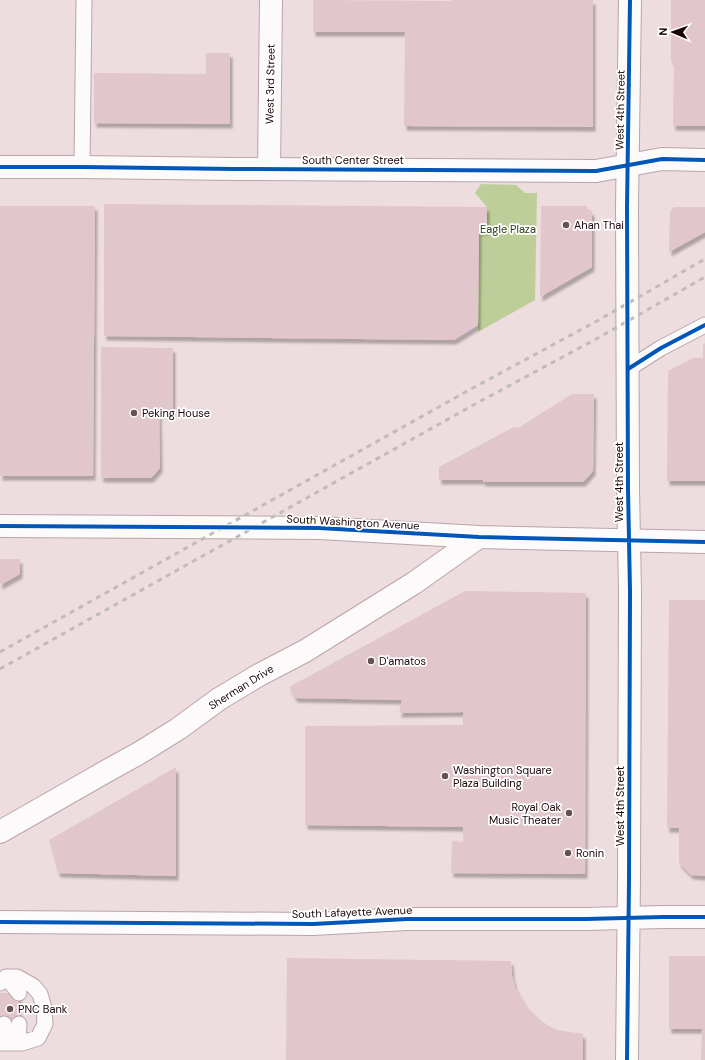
<svg xmlns="http://www.w3.org/2000/svg" width="705" height="1060" font-family="'DM Sans',sans-serif">
  <defs>
    <filter id="shadow"><feDropShadow dx="2.5" dy="4.5" stdDeviation="1" flood-color="#0004"/></filter>
  </defs>
  <rect width="100%" height="100%" fill="#eedddf"/>
  <path fill="#bece98" d="M 481,184 L 516,185 L 525,193 L 537,193 L 535,300 L 478,332 L 479,207 L 487,207 L 475,193 Z"/>
  <path fill="#e1c6cb" filter="url(#shadow)" d="M 313,0 L 451,1 L 451,0 L 593,0 L 593,127 L 404,126 L 405,32 L 313,32 Z
    M 671,0 L 705,0 L 705,126 L 673,126 L 674,61 L 671,61 Z
    M 206,53 L 230,53 L 230,124 L 94,123 L 94,73 L 206,74 Z
    M 104,204 L 487,207 L 487,231 L 479,231 L 478,325 L 454,340 L 104,336 Z
    M 0,206 L 95,206 L 93,476 L 0,476 Z
    M 541,206 L 587,206 L 587,211 L 592,211 L 592,267 L 540,297 Z
    M 674,207 L 705,207 L 705,232 L 669,252 L 670,212 Z
    M 705,343 L 705,481 L 667,481 L 668,371 L 693,358 L 703,358 L 703,345 Z
    M 101,347 L 173,348 L 173,412 L 159,413 L 160,468 L 151,478 L 101,478 Z
    M 572,394 L 594,394 L 593,471 L 583,482 L 483,482 L 483,480 L 439,480 L 439,467 L 514,427 L 518,428 Z
    M 0,559 L 20,559 L 20,574 L 0,585 Z
    M 465,591 L 586,593 L 585,874 L 451,873 L 452,841 L 463,842 L 463,827 L 305,825 L 305,726 L 463,725 L 463,712 L 399,713 L 402,700 L 295,698 L 289,687 Z
    M 669,600 L 705,600 L 705,876 L 691,875 L 679,863 L 679,828 L 667,828 Z
    M 176,767 L 176,876 L 58,873 L 49,840 Z
    M 669,956 L 705,956 L 705,1060 L 701,1060 L 702,1029 L 669,1029 Z
    M 287,958 L 511,961 L 512,976 L 515,987 L 521,998 L 527,1007 L 537,1017 L 547,1025 L 557,1030 L 583,1034 L 583,1060 L 286,1060 Z
    M 0,993 L 19,993 L 19,1024 L 0,1024 Z"/>
  <g fill="none" stroke-linecap="round" stroke-linejoin="round">
    <g stroke="#baa5a9" stroke-width="17">
      <path id="lane" d="M 82,167 L 84,0
        M 628,369 L 661,348 L 705,325
        M 6,977 L 19,993
        M 0,983 L 6,977 L 17,977 L 33,986 L 40,994 L 44,1008 L 45,1024 L 38,1038 L 22,1043 L 0,1043
        M 3,1043 L 4,1024
        M 18,1043 L 19,1024"/>
    </g>
    <g stroke="#baa5a9" stroke-width="24">
      <path id="street" d="M 0,167 L 82,167 L 235,169 L 596,171 L 662,159 L 705,160
        M 269,169 L 271,0
        M 0,832 L 105,772 L 141,752 L 178,729 L 219,699 L 259,675 L 305,651 L 414,583 L 479,537
        M 0,922 L 313,924 L 407,919 L 586,919 L 663,917 L 705,917
        M 627,1060 L 629,880 L 630,591 L 628,489 L 627,207 L 630,0"/>
    </g>
    <g stroke="#baa5a9" stroke-width="24">
      <path id="secondary" d="M 0,526 L 319,528 L 479,537 L 705,542"/>
    </g>
    <use href="#lane" stroke="#fcfafa" stroke-width="15"/>
    <use href="#street" stroke="#fcfafa" stroke-width="22"/>
    <use href="#secondary" stroke="#fcfafa" stroke-width="22"/>
    <path stroke="#c1bbbc" stroke-width="3" stroke-dasharray="5 5" stroke-linecap="butt" d="M 0,652 L 471,389 L 597,321 L 705,259
      M 0,669 L 477,403 L 598,338 L 705,277"/>
    <g stroke="#fff" stroke-width="6">
      <path id="cycleway" d="M 0,167 L 82,167 L 235,169 L 596,171 L 662,159 L 705,160
        M 628,369 L 661,348 L 705,325
        M 0,526 L 319,528 L 479,537 L 705,542
        M 0,922 L 313,924 L 407,919 L 586,919 L 663,917 L 705,917
        M 627,1060 L 629,880 L 630,591 L 628,489 L 627,207 L 630,0"/>
    </g>
    <use href="#cycleway" stroke="#0057b8" stroke-width="4"/>
  </g>
  <g fill="#655054" stroke="#fff" stroke-width="1.5">
    <circle cx="566" cy="225" r="4"/>
    <circle cx="134" cy="413" r="4"/>
    <circle cx="371" cy="661" r="4"/>
    <circle cx="445" cy="776" r="4"/>
    <circle cx="569" cy="813" r="4"/>
    <circle cx="568" cy="853" r="4"/>
    <circle cx="10" cy="1009" r="4"/>
  </g>
  <g text-anchor="middle" stroke-width="3.5" stroke-linejoin="round" paint-order="stroke">
    <g font-size="11" fill="#1b0409" stroke="#fff">
      <text transform="translate(270 84) rotate(-89)" y="4">West 3rd Street</text>
      <text transform="translate(620 110) rotate(-89)" y="4">West 4th Street</text>
      <text x="353" y="164">South Center Street</text>
      <text transform="translate(619 482) rotate(-90)" y="4">West 4th Street</text>
      <text transform="translate(353 522) rotate(3)" y="4">South Washington Avenue</text>
      <text transform="translate(241 687) rotate(-32)" y="4">Sherman Drive</text>
      <text transform="translate(620 806) rotate(-90)" y="4">West 4th Street</text>
      <text transform="translate(352 912) rotate(-2)" y="4">South Lafayette Avenue</text>
    </g>
    <g font-size="11" fill="#1b0409" stroke="#fff" text-anchor="start">
      <text x="574" y="229">Ahan Thai</text>
      <text x="142" y="417">Peking House</text>
      <text x="379" y="665">D'amatos</text>
      <text x="453" y="774">Washington Square<tspan x="453" dy="13">Plaza Building</tspan></text>
      <text x="561" y="811" text-anchor="end">Royal Oak<tspan x="561" dy="13">Music Theater</tspan></text>
      <text x="576" y="857">Ronin</text>
      <text x="18" y="1013">PNC Bank</text>
    </g>
    <g font-size="11" fill="#2c3e12" stroke="#fff">
      <text x="508" y="233">Eagle Plaza</text>
    </g>
  </g>
  <g transform="translate(673 32) rotate(272)" stroke="#ffffff" stroke-width="3" paint-order="stroke">
  <path d="M0-3L7 15L0 10L-7 15Z" fill="#1b0409"/>
  <text y="-6" font-size="11" font-weight="bold" text-anchor="middle" fill="#1b0409">N</text>
  </g>
</svg>
